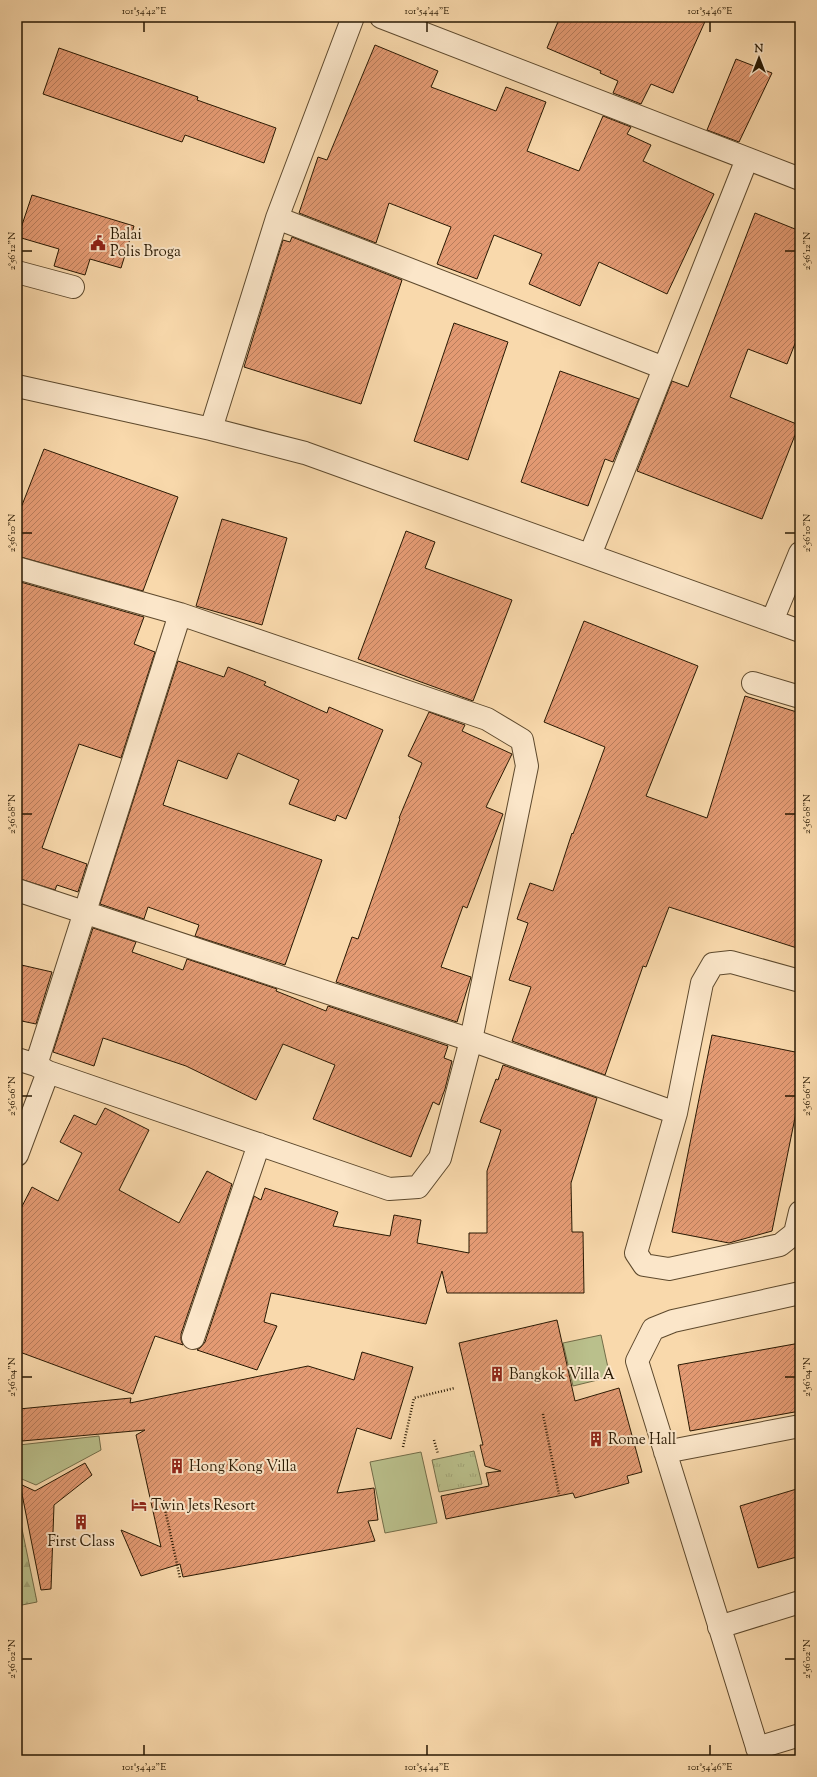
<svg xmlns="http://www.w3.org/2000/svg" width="817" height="1777" font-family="'Sorts Mill Goudy',serif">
  <defs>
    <pattern id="forest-firs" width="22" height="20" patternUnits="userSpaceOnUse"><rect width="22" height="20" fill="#bac08c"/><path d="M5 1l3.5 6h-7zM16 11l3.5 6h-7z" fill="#a0a477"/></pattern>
    <pattern id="park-tufts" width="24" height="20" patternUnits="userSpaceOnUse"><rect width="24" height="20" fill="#bac08c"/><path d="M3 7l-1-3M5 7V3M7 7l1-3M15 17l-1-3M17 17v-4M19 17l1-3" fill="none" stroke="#a0a477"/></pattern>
    <pattern id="building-hatch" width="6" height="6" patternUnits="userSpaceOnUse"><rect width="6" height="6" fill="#e39a73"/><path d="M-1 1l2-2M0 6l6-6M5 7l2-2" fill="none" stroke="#b87d5c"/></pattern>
  </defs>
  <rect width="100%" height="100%" fill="#f9d9ac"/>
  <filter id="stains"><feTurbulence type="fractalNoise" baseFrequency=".005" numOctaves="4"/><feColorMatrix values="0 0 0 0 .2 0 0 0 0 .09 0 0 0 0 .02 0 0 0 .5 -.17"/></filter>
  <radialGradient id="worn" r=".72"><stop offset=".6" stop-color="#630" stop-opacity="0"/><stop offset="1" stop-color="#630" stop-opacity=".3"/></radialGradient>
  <path fill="#bac08c" stroke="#726c48" d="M 601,1335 L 610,1377 L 573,1386 L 563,1343 Z
    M 17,1434 L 19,1445 L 99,1436 L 101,1450 L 36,1485 L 17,1477 Z
    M 421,1452 L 437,1523 L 385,1533 L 370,1462 Z"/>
  <path fill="url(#forest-firs)" stroke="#726c48" d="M 21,1524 L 37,1602 L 17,1606 L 17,1528 Z"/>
  <path fill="url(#park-tufts)" stroke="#726c48" d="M 474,1451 L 482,1484 L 439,1492 L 432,1460 Z"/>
  <path fill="url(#building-hatch)" stroke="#291903" d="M 560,17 L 707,17 L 673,93 L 651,84 L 641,104 L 613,93 L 618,81 L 600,73 L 601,71 L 547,48 Z
    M 375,45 L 438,71 L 431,87 L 496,111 L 506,87 L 546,102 L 527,151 L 579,171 L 603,116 L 631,127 L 627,134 L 651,145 L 643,161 L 714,194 L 667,294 L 599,262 L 580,306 L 529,284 L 542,254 L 494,235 L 477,279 L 437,264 L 451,227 L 389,203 L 376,243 L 299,213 L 318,157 L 327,160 Z
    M 59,48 L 198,97 L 197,100 L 276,128 L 264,163 L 185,135 L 182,142 L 43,94 Z
    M 736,59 L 772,73 L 739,142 L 707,130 Z
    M 32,195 L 134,226 L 121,268 L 90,259 L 85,275 L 54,266 L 59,249 L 18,237 Z
    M 755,213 L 800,231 L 800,331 L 787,364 L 748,349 L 730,397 L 799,425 L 762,519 L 637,471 L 672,381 L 688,387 Z
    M 292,237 L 402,280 L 361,404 L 244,367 L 283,240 L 290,242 Z
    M 454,323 L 508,342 L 468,460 L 414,441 Z
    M 560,371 L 639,399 L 613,462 L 605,459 L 588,506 L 521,482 Z
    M 44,449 L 178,497 L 143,591 L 17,556 L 17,518 Z
    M 222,519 L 287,538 L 262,625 L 196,606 Z
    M 406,531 L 435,542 L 425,568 L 512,600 L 473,701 L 358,659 Z
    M 17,581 L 144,617 L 134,644 L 155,652 L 121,758 L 79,744 L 42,848 L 87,864 L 78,892 L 57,885 L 55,890 L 17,878 Z
    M 584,621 L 698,666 L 646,796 L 707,818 L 745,696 L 800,713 L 800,949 L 669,907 L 646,967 L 643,966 L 605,1075 L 512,1041 L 531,987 L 509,980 L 528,923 L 517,919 L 530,883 L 553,891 L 572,833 L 573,834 L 605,747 L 544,722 Z
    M 178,661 L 224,677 L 228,667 L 266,682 L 264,685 L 327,713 L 329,707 L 383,730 L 346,819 L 337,815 L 335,821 L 289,804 L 299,780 L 238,753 L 227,779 L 178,760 L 163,805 L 322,860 L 285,965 L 195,936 L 199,925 L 148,907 L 144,919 L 100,904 Z
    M 429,712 L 465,725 L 462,731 L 512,754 L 486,807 L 503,814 L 467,908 L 463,906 L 441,967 L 471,977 L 457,1022 L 336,982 L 352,937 L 358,939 L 400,819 L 399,818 L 422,763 L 408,756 Z
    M 93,928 L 136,942 L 132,952 L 183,970 L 187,959 L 277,989 L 276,991 L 326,1011 L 328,1006 L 448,1046 L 444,1058 L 452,1061 L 445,1089 L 439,1105 L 433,1102 L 411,1157 L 313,1119 L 335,1065 L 283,1044 L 256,1100 L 186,1066 L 103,1038 L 94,1066 L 53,1052 Z
    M 17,964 L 52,972 L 36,1024 L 17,1020 Z
    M 712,1035 L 800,1053 L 800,1093 L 772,1231 L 729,1243 L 672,1232 Z
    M 503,1065 L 597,1098 L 571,1183 L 572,1232 L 583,1232 L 584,1293 L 447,1293 L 442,1271 L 426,1324 L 271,1293 L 264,1322 L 277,1326 L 257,1370 L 197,1350 L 201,1347 L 205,1342 L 254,1196 L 261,1200 L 265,1188 L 338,1212 L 333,1226 L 390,1236 L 394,1215 L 421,1220 L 417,1243 L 469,1253 L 469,1233 L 487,1233 L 487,1171 L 501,1130 L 480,1122 L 496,1079 L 498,1080 Z
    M 105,1108 L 149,1130 L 119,1190 L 179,1223 L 207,1171 L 232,1184 L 181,1334 L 181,1340 L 183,1345 L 155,1336 L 133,1394 L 17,1351 L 17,1216 L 32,1187 L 58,1201 L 82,1153 L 60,1142 L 74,1115 L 96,1125 Z
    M 557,1320 L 575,1401 L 619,1388 L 642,1472 L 627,1476 L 629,1483 L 575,1498 L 573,1493 L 446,1519 L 441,1496 L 489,1486 L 486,1473 L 501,1471 L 485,1466 L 480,1445 L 483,1445 L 459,1343 Z
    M 800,1343 L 800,1411 L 690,1431 L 678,1365 Z
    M 362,1352 L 413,1367 L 391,1439 L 357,1428 L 337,1493 L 374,1488 L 378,1520 L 368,1521 L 375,1541 L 183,1577 L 180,1564 L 141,1576 L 121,1530 L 161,1547 L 136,1435 L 145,1430 L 22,1441 L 19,1409 L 131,1398 L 130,1403 L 308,1366 L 354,1380 Z
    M 85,1463 L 92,1475 L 54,1505 L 51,1589 L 41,1590 L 20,1484 L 35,1491 Z
    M 800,1488 L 800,1556 L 758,1568 L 740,1506 Z"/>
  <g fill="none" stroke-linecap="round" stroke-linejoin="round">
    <g stroke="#5d492d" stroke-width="24">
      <path id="minor" d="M 381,17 L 800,179
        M 277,218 L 664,368
        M 17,272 L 73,287
        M 17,386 L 211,429 L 305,453 L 800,631
        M 211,429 L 277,218 L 353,17
        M 590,555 L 747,159
        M 17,568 L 180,614 L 487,719 L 522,740 L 527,766 L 471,1040 L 440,1158 L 418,1187 L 389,1189 L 48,1072 L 36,1065 L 17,1059
        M 772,621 L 800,553
        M 753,683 L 800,697
        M 17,890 L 471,1040 L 676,1113
        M 800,981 L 731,962 L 713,964 L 702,983 L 676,1113 L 636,1253 L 644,1265 L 669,1269 L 780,1245 L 795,1233 L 800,1212
        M 36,1065 L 180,614
        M 17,1155 L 48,1072
        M 193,1338 L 259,1144
        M 665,1452 L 800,1426
        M 719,1627 L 800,1602
        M 757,1748 L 800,1735
        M 761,1760 L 637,1361 L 653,1329 L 673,1321 L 800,1293"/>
    </g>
    <path stroke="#291903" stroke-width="2.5" stroke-dasharray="1 2" stroke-linecap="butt" d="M 543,1414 L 559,1494
      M 434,1440 L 438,1454
      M 403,1447 L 414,1398 L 455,1388
      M 163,1500 L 180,1578"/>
    <use href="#minor" stroke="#fbe6c9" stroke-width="22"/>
  </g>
  <path fill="none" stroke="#291903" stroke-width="1.5" d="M 144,22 L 144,32M 427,22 L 427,32M 710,22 L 710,32M 22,251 L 32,251M 785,251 L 795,251M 22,533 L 32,533M 785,533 L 795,533M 22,814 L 32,814M 785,814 L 795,814M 22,1096 L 32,1096M 785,1096 L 795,1096M 22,1377 L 32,1377M 785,1377 L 795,1377M 22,1659 L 32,1659M 785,1659 L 795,1659M 144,1745 L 144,1755M 427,1745 L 427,1755M 710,1745 L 710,1755"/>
  <defs>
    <g id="civic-bare" transform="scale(1.2)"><path d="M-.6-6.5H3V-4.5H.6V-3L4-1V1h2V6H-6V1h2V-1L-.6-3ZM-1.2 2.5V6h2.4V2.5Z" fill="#8f2418" stroke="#fbe6c9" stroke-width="2.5" paint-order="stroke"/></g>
    <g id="building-bare" transform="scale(1.2)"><path d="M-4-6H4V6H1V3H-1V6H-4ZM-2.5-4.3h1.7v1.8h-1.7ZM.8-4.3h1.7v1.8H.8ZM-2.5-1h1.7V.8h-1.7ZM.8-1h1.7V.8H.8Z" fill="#8f2418" stroke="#fbe6c9" stroke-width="2.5" paint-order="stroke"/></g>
    <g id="hotel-bare" transform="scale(1.2)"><path d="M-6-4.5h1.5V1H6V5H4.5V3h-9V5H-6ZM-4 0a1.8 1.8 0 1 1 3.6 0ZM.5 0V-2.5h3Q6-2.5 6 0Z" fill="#8f2418" stroke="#fbe6c9" stroke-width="2.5" paint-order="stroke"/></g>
  </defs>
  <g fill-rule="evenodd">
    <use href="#civic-bare" x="98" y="243"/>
    <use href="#building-bare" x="497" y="1374"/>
    <use href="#building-bare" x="596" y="1439"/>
    <use href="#building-bare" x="177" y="1466"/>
    <use href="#hotel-bare" x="139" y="1505"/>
    <use href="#building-bare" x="81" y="1522"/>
  </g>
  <g text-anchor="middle" stroke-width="4" stroke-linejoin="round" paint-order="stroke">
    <g font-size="15" fill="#291903" stroke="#fbe6c9" text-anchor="start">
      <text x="110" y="239">Balai<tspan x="110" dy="17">Polis Broga</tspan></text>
      <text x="509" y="1379">Bangkok Villa A</text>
      <text x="608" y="1444">Rome Hall</text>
      <text x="189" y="1471">Hong Kong Villa</text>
      <text x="151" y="1510">Twin Jets Resort</text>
      <text x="81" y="1546" text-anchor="middle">First Class</text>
    </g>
  </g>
  <rect width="817" height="1777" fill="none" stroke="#f9d9ac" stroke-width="44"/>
  <g transform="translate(759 58)" stroke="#fbe6c9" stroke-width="3" paint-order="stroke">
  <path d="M0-3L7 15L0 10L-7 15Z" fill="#291903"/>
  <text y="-6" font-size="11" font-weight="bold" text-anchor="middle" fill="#291903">N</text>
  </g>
  <rect x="22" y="22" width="773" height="1733" fill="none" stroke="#291903" stroke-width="1.5"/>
  <g font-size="10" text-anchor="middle" fill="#291903">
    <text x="144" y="14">101°54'42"E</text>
    <text x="427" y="14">101°54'44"E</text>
    <text x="710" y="14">101°54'46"E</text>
    <text transform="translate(11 251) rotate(-90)" y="4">2°56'12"N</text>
    <text transform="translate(806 251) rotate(-90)" y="4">2°56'12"N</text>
    <text transform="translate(11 533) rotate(-90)" y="4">2°56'10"N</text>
    <text transform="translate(806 533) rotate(-90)" y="4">2°56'10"N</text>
    <text transform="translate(11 814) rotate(-90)" y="4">2°56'08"N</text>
    <text transform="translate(806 814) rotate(-90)" y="4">2°56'08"N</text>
    <text transform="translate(11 1096) rotate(-90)" y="4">2°56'06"N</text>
    <text transform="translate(806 1096) rotate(-90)" y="4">2°56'06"N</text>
    <text transform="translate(11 1377) rotate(-90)" y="4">2°56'04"N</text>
    <text transform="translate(806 1377) rotate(-90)" y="4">2°56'04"N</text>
    <text transform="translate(11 1659) rotate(-90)" y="4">2°56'02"N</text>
    <text transform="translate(806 1659) rotate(-90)" y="4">2°56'02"N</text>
    <text x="144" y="1770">101°54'42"E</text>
    <text x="427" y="1770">101°54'44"E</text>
    <text x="710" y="1770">101°54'46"E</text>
  </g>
  <rect width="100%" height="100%" filter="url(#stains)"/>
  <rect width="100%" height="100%" fill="url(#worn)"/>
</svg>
